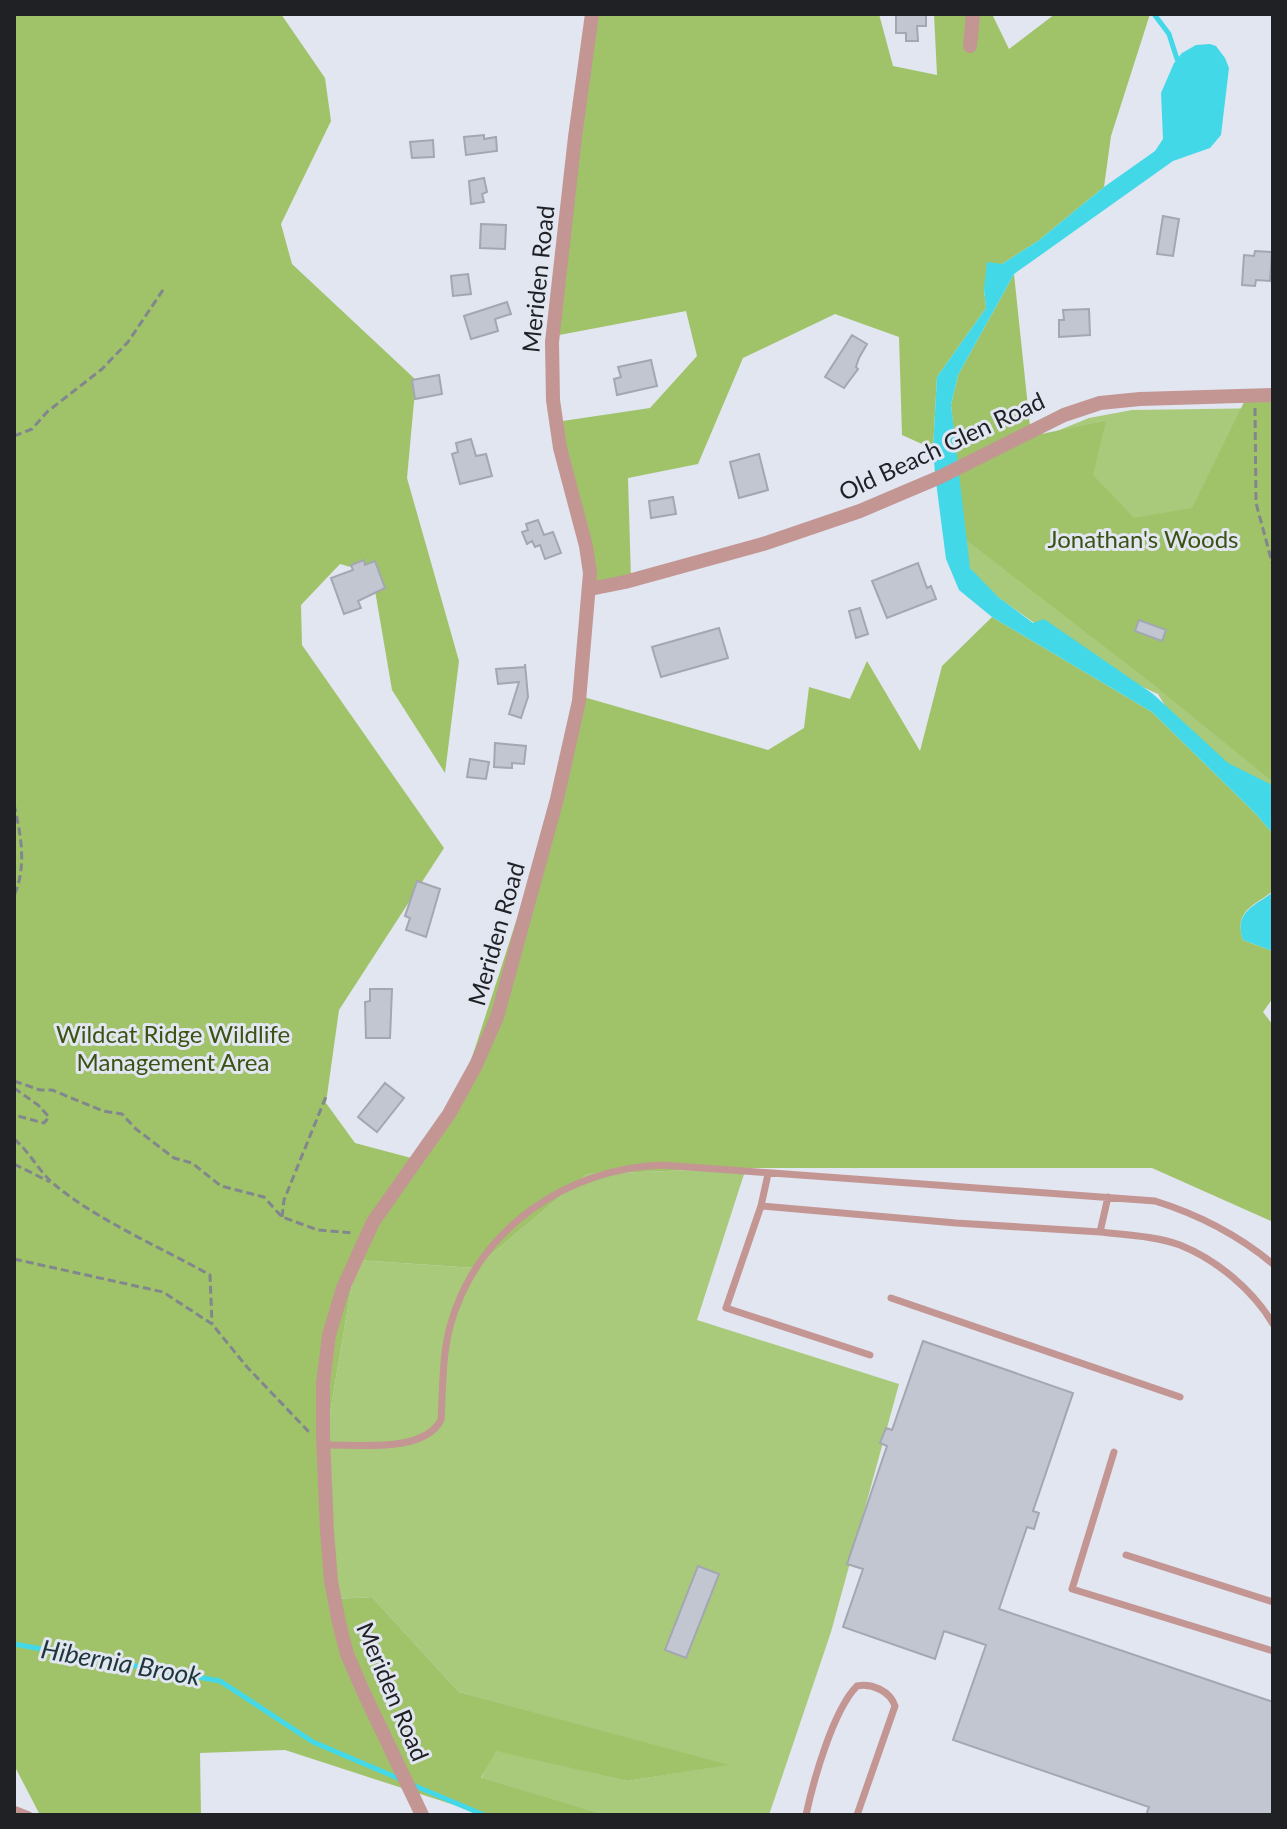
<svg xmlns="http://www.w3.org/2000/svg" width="1287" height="1829" font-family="Lato,sans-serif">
  <rect width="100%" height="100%" fill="#e1e6f1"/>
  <path fill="#a9c97b" d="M 1273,408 L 1273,801 L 1178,727 L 1158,694 L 1094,665 L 982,586 L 956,547 L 1057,431 L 1089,418 L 1132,410 Z
    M 746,1168 L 697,1320 L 899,1384 L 831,1632 L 769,1815 L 606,1815 L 481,1779 L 495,1750 L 627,1781 L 726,1765 L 459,1692 L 372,1597 L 335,1599 L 324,1448 L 356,1260 L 475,1268 L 587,1174 Z"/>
  <path fill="#a0c36a" d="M 14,14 L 281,14 L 325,78 L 331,121 L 281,224 L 292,264 L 416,380 L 407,478 L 459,661 L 445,773 L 392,690 L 372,573 L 340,564 L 301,605 L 302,645 L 444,848 L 339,1010 L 326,1103 L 355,1143 L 415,1159 L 465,1079 L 548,823 L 580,696 L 768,750 L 804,728 L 809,687 L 850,699 L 867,661 L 920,751 L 942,666 L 992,617 L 1152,712 L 1256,814 L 1273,834 L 1273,891 C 1252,907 1234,911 1243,940 L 1273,951 L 1273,998 L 1263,1012 L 1273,1025 L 1273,1222 L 1152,1168 L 746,1168 L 587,1174 L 475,1268 L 356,1260 L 324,1448 L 335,1599 L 372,1597 L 459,1692 L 729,1765 L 627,1781 L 496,1751 L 481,1778 L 606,1815 L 485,1815 L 285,1750 L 200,1753 L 201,1815 L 40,1815 L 14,1765 Z
    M 590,14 L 879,14 L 893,66 L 937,75 L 934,14 L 992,14 L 1009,49 L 1055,14 L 1150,14 L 1111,136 L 1104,187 L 1038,241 L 1002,264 L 984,289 L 986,308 L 937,377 L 933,449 L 902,435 L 899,337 L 835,314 L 743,358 L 698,464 L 628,478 L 631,579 L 591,584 L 556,422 L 650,408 L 697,356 L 686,311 L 554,336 Z
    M 1014,274 L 1031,436 L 1106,421 L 1093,475 L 1134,518 L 1192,508 L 1248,394 L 1273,395 L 1273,782 L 1149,681 L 965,539 L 951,405 L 958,375 Z"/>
  <path fill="#43d8e8" d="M 1210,44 L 1216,46 L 1225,58 L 1229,68 L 1221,135 L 1210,148 L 1173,161 L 1014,274 L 958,375 L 951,405 L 970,568 L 998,597 L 1033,623 L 1044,619 L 1153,694 L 1228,763 L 1270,784 L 1273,788 L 1273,834 L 1256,814 L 1152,712 L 992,617 L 959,590 L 946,559 L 935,474 L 933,449 L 937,377 L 986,308 L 984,289 L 987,262 L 1002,264 L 1038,241 L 1104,187 L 1155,151 L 1163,139 L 1161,93 L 1174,63 L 1182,53 L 1196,45 Z
    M 1273,892 L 1273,951 L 1243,940 C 1234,912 1253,907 1273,892 Z"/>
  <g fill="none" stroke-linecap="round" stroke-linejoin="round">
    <path stroke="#43d8e8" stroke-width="5" d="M 1154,14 L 1169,34 L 1177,59
      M 14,1644 L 220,1681 L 313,1742 L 400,1779
      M 413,1785 L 484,1815"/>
  </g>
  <path fill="#c2c6d1" stroke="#a2a7b1" stroke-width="2" d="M 896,14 L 926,14 L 926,26 L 917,26 L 918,41 L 906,41 L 906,33 L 896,33 Z
    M 484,135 L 484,139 L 496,137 L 497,151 L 466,155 L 464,137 Z
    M 433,140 L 434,157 L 412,158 L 410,142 Z
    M 484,178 L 487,192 L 482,194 L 484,202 L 471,204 L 469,181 Z
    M 1163,216 L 1179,219 L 1173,256 L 1157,254 Z
    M 481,224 L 506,225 L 505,249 L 480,248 Z
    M 1255,251 L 1272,252 L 1270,281 L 1256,280 L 1255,286 L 1242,285 L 1244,255 L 1254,256 Z
    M 468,274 L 471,294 L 453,296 L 451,276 Z
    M 507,302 L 511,314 L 495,319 L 498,331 L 471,339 L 464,316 Z
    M 1089,309 L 1090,335 L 1059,337 L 1059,320 L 1064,320 L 1063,310 Z
    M 852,335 L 867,344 L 859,358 L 856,367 L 858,369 L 844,388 L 825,377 Z
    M 651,360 L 657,386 L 617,395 L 614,379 L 621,377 L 618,367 Z
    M 439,375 L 442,394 L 415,399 L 412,380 Z
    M 471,439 L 476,456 L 486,454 L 492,476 L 460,484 L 452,454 L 458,452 L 456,443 Z
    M 759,454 L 768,490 L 739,498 L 730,462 Z
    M 673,497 L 676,514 L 651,518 L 649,501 Z
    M 538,520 L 544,535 L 553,532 L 561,553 L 545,559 L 540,545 L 535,547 L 532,541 L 527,544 L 522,532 L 528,530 L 526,524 Z
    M 364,560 L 365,565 L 375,561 L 385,588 L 358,601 L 361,608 L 344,614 L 331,578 L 353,570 L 351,565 Z
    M 918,563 L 927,588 L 931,586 L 936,599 L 887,618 L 872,581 Z
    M 860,608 L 868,634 L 856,638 L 849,611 Z
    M 1139,620 L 1166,630 L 1162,641 L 1135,631 Z
    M 719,628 L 728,658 L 661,677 L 652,647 Z
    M 525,664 L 528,697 L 521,718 L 509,714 L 519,682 L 498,684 L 496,669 L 525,667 Z
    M 495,743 L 526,746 L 524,764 L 512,763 L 512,768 L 494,767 Z
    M 470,759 L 489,762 L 486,779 L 467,777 Z
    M 417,881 L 440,889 L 426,937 L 406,930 L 410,918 L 405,916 Z
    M 370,989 L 392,989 L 390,1038 L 366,1038 L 365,1002 L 370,1001 Z
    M 385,1083 L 404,1098 L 377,1132 L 358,1117 Z
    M 923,1341 L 1073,1393 L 1033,1511 L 1039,1513 L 1034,1529 L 1027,1527 L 999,1609 L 1273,1702 L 1273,1815 L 1146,1815 L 1149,1807 L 953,1740 L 986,1645 L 944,1631 L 935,1659 L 843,1627 L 863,1569 L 847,1564 L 887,1446 L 880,1443 L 886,1428 L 892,1430 Z
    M 698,1566 L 719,1574 L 686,1658 L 665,1650 Z"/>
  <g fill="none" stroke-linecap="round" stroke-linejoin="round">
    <path stroke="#82868d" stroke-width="3" stroke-dasharray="8 4" stroke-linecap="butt" d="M 1255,408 L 1256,503 L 1273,566
      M 14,436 L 32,429 L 47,412 L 102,369 L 128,342 L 165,287
      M 14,804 C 21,836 27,866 14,896
      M 14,1081 L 40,1090 L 52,1090 L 103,1111 L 122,1114 L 136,1129 L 174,1158 L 192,1163 L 221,1186 L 264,1197 L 282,1217 L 318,1230 L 353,1233
      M 14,1088 L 38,1105 L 49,1117 L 44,1123 L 14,1115
      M 14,1139 C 30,1152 39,1172 55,1185 C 97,1220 162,1248 210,1275 L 212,1324
      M 14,1164 L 50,1182
      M 282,1217 L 284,1200 L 327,1094
      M 14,1259 L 163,1292 L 212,1324 L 247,1367 L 309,1432"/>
    <path stroke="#c39693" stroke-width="7" d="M 768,1174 L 761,1206 L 956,1223 L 1100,1232 L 1108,1197
      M 761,1206 L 726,1308 L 870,1355
      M 1100,1232 C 1126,1235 1155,1236 1180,1245 C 1217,1260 1253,1290 1273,1324
      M 891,1298 L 1180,1397
      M 323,1445 C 357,1444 423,1454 441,1420 C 443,1388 442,1353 451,1323 C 478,1229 567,1168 662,1165 L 1155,1201 C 1200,1215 1237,1234 1273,1264
      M 1114,1452 L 1072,1589 L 1273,1651
      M 1126,1555 L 1273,1602
      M 14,1809 L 29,1815
      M 806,1815 C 813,1782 833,1710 857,1686 C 872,1683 890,1691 895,1706 L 857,1815"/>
    <path stroke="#c39693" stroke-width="14" d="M 970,46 L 973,14
      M 590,589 L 625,582 L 763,544 L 860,511 L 940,477 L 1064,415 L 1100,403 L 1140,399 L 1273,395
      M 422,1815 L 363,1691 L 347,1654 L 339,1623 L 331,1581 L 327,1531 L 323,1437 L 323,1383 L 329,1335 L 343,1288 L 373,1222 L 449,1114 L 476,1065 L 497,1017 L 557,799 L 579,701 L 590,573 L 586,546 L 560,448 L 553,400 L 552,342 L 575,137 L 592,14"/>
  </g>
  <g text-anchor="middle" stroke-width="6" stroke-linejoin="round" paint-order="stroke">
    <g font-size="24" fill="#1f2125" stroke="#e1e6f1">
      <text transform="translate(539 279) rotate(-84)" y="8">Meriden Road</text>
      <text transform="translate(942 447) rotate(-25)" y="8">Old Beach Glen Road</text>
      <text transform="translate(497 934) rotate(-74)" y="8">Meriden Road</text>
      <text transform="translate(392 1692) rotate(67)" y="8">Meriden Road</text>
    </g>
    <g font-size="24" fill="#3c5213" stroke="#e1e6f1">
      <text x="1143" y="548">Jonathan's Woods</text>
      <text x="173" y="1043">Wildcat Ridge Wildlife<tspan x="173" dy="28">Management Area</tspan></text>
    </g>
    <g font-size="26" font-style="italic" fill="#1d3639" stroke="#e1e6f1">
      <text transform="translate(121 1663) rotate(10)" y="9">Hibernia Brook</text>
    </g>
  </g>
  <rect width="1287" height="1829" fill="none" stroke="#1f2125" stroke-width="32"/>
</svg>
